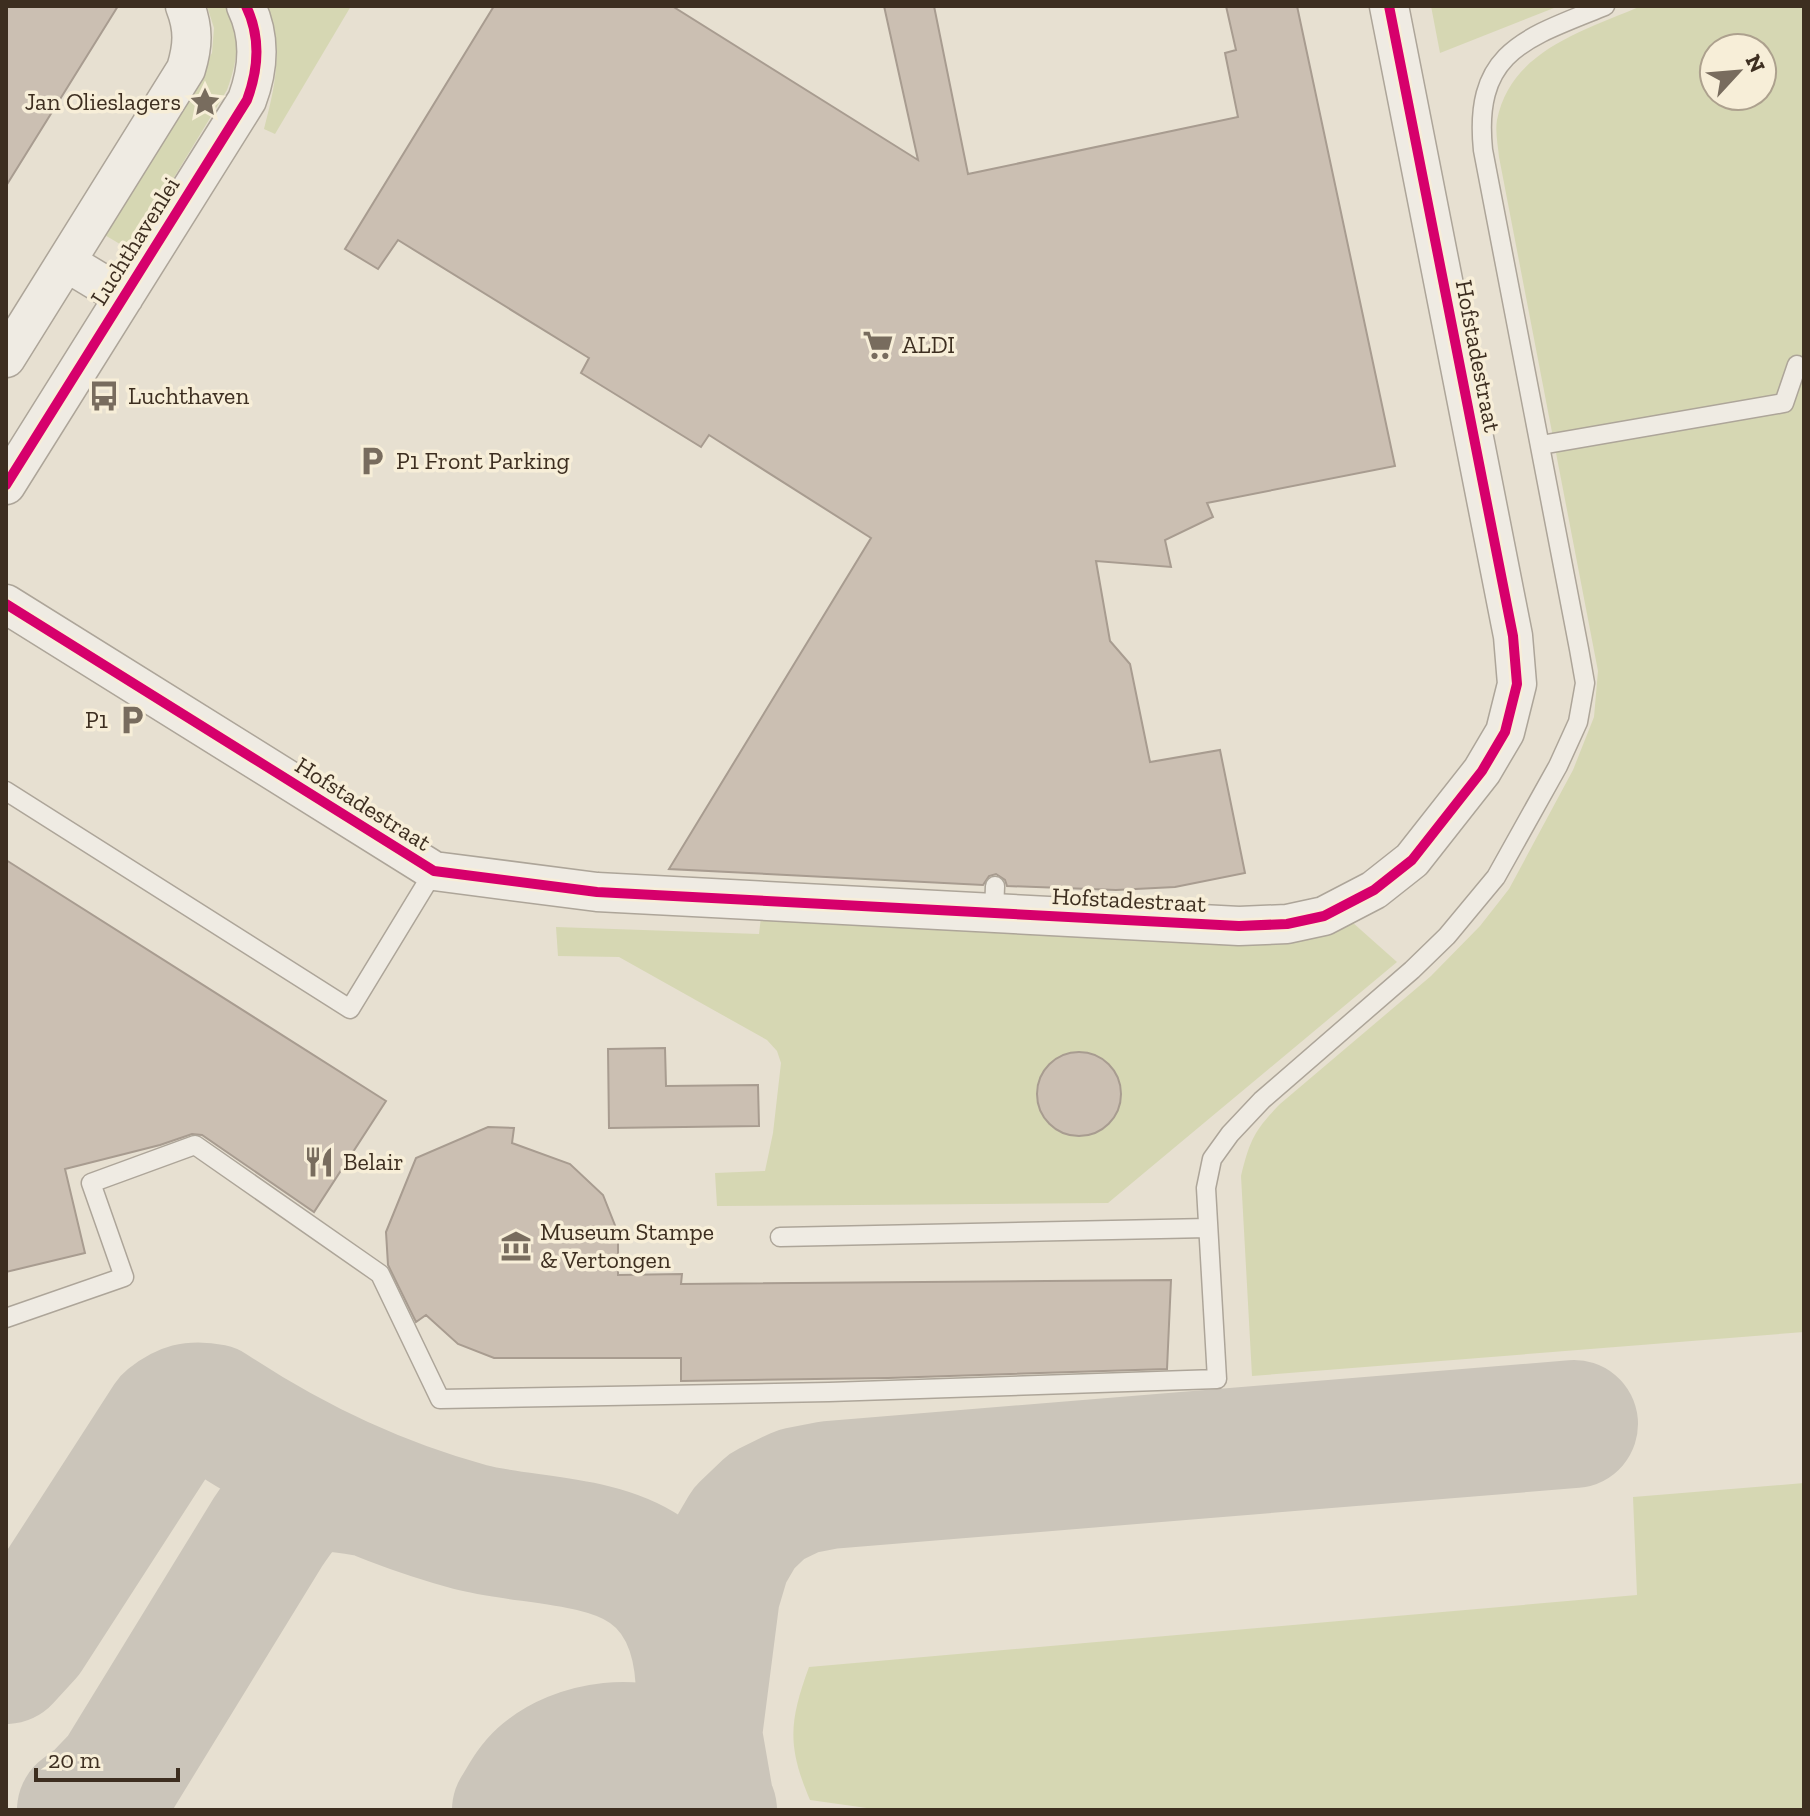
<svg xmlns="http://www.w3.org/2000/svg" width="1810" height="1816" font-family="'Zilla Slab',serif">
  <rect width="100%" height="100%" fill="#e7e0d1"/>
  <path fill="#d6d7b3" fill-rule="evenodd" d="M 207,6 L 226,6 C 240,39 239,56 227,90 L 130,250 L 103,234 L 212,53 L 214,28 Z
    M 267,6 L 351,6 L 275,134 L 264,129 C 275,87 284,48 267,6 Z
    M 1431,6 L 1559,6 L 1440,53 Z
    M 1641,6 L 1804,6 L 1804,1332 L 1252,1376 L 1241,1176 C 1250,1140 1254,1131 1280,1104 L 1431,976 L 1480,926 L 1509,889 L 1573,770 L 1594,717 L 1598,671 L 1499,157 C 1498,146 1495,131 1497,120 C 1511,50 1584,31 1641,6 ZM 1714,48 L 1762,48 L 1762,96 L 1714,96 Z
    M 761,917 L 1352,922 L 1397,962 L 1108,1203 L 717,1206 L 715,1173 L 765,1171 L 773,1133 L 781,1063 L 777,1051 L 767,1040 L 619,957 L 558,956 L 556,927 L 759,934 Z
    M 1804,1483 L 1804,1810 L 881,1810 L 810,1800 C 787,1746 789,1722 809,1667 L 1637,1595 L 1633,1497 Z"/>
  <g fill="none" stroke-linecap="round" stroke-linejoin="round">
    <path stroke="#cbc5ba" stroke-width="128" d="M 6,1660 L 28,1636 L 168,1419 C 183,1407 193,1404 212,1408 C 292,1461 378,1502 470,1527 C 524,1541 599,1538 646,1570 C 690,1600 701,1655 700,1705
      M 710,1803 L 698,1734 L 716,1594 L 727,1557 L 744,1528 L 767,1506 L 798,1491 L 829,1485 L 1574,1424
      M 81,1810 L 97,1798 L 119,1775 L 268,1532 C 300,1484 309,1483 364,1492
      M 516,1810 C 524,1797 530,1785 541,1775 C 576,1744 643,1734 681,1764 C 696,1775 705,1794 713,1810"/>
  </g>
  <path fill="#cbbfb2" stroke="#a89c90" stroke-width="2" d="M 6,6 L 118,6 L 6,186 Z
    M 494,6 L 672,6 L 918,160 L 884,6 L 934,6 L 968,174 L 1238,117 L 1225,53 L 1236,50 L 1226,6 L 1297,6 L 1395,466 L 1207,503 L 1213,517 L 1165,540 L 1171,567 L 1096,561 L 1110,641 L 1130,664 L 1150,762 L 1220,750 L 1245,873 L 1175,887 L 1116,890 L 1007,886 L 1005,880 L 996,874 L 989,876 L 983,885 L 669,869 L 871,538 L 709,435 L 701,447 L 581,373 L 589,358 L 398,240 L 378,269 L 345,249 Z
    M 6,860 L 386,1101 L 314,1212 L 202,1135 L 192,1134 L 160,1145 L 65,1169 L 85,1253 L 6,1272 Z
    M 665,1048 L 666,1086 L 758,1085 L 759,1126 L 609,1128 L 608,1049 Z
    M1037 1094a42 42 0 1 1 84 0a42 42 0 1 1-84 0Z
    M 488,1127 L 514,1128 L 512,1143 L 570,1164 L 603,1195 L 618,1233 L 618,1275 L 682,1274 L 681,1284 L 1171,1280 L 1167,1369 L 888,1378 L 681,1381 L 681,1358 L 494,1358 L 458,1344 L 426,1315 L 416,1322 L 388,1265 L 386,1232 L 416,1158 Z"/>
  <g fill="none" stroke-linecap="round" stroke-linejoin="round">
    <g stroke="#ada599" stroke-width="21">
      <path id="service" d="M 1541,445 L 1784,403 L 1797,365
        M 6,791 L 350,1009 L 434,871
        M 994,913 L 995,886
        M 780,1237 L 1208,1228
        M 6,1318 L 124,1277 L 91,1183 L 195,1145 L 380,1274 L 440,1399 L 829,1392 L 1217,1379 L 1206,1188 L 1212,1159 L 1230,1134 L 1262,1100 L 1412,970 L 1447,936 L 1496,877 L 1558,766 L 1578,722 L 1585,683 L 1579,649 L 1483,150 C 1473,51 1526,38 1605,6"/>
    </g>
    <g stroke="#ada599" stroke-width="41">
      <path id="minor" d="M 66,262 L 124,297
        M 6,358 L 186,69 C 193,46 194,29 185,6
        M 6,485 L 247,100 C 259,68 261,37 246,6
        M 6,604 L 434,871 L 597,892 L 1239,926 L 1287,924 L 1324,916 L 1374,890 L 1412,860 L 1482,771 L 1505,732 L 1517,684 L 1513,636 L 1389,6"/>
    </g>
    <use href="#service" stroke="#efebe3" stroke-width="18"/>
    <use href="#minor" stroke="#efebe3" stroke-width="38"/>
    <g stroke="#f7eed8" stroke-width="15">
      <path id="cycleway" d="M 6,485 L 247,100 C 259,68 261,37 246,6
        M 6,604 L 434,871 L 597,892 L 1239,926 L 1287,924 L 1324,916 L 1374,890 L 1412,860 L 1482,771 L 1505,732 L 1517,684 L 1513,636 L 1389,6"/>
    </g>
    <use href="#cycleway" stroke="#d6006c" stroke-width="10"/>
  </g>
  <defs>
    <g id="sight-bare" transform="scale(2.4)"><path d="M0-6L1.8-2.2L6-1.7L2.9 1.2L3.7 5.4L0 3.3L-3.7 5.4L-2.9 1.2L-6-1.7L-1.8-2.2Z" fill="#786c5e" stroke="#f7eed8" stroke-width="2.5" paint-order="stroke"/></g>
    <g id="supermarket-bare" transform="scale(2.4)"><path d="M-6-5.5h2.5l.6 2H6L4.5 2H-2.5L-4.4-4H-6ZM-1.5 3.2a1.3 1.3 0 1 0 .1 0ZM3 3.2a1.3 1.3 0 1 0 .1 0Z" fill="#786c5e" stroke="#f7eed8" stroke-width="2.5" paint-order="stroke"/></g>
    <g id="bus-bare" transform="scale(2.4)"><path d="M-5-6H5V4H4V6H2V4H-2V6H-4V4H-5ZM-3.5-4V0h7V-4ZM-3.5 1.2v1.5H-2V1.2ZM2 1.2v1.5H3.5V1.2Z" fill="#786c5e" stroke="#f7eed8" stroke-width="2.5" paint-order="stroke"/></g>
    <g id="parking-bare" transform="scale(2.4)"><path d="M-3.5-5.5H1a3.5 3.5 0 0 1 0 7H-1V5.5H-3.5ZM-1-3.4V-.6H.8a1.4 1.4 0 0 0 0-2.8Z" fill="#786c5e" stroke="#f7eed8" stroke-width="2.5" paint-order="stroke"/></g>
    <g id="restaurant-bare" transform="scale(2.4)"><path d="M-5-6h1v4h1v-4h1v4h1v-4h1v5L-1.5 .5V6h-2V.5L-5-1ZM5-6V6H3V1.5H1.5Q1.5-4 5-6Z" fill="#786c5e" stroke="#f7eed8" stroke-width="2.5" paint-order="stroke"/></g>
    <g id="museum-bare" transform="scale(2.4)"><path d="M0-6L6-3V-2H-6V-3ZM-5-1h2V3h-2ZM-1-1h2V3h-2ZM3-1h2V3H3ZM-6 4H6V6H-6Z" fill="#786c5e" stroke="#f7eed8" stroke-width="2.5" paint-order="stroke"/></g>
  </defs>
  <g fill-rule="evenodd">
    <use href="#sight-bare" x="205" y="102"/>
    <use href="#supermarket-bare" x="878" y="345"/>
    <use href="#bus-bare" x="104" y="396"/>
    <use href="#parking-bare" x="372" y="461"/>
    <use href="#parking-bare" x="132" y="720"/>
    <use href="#restaurant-bare" x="319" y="1162"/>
    <use href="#museum-bare" x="516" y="1246"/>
  </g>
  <g text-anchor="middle" stroke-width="7" stroke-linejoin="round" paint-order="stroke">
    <g font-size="24" fill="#3d2e20" stroke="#f7eed8" text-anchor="start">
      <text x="181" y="110" text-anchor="end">Jan Olieslagers</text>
      <text x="902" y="353">ALDI</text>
      <text x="128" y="404">Luchthaven</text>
      <text x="396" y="469">P1 Front Parking</text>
      <text x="108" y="728" text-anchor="end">P1</text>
      <text x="343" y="1170">Belair</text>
      <text x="540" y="1240">Museum Stampe<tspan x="540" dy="28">&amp; Vertongen</tspan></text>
    </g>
    <g font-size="24" fill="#3d2e20" stroke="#f7eed8">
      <text transform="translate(135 241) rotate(-58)" y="8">Luchthavenlei</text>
      <text transform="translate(1478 356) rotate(79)" y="8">Hofstadestraat</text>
      <text transform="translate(363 804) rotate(32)" y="8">Hofstadestraat</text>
      <text transform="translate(1129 900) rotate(3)" y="8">Hofstadestraat</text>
    </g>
  </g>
  <rect width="1810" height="1816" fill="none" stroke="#3d2e20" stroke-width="16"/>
  <g transform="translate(1738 72) rotate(64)"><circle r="38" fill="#f7eed8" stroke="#ada18e" stroke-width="2"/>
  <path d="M0-6L14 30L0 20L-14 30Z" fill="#786c5e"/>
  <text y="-12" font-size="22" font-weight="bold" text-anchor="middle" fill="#3d2e20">N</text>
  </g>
  <path d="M36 1768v12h142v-12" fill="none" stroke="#3d2e20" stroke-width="4"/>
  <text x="48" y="1768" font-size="24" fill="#3d2e20" stroke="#f7eed8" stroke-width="6" paint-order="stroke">20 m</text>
</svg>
